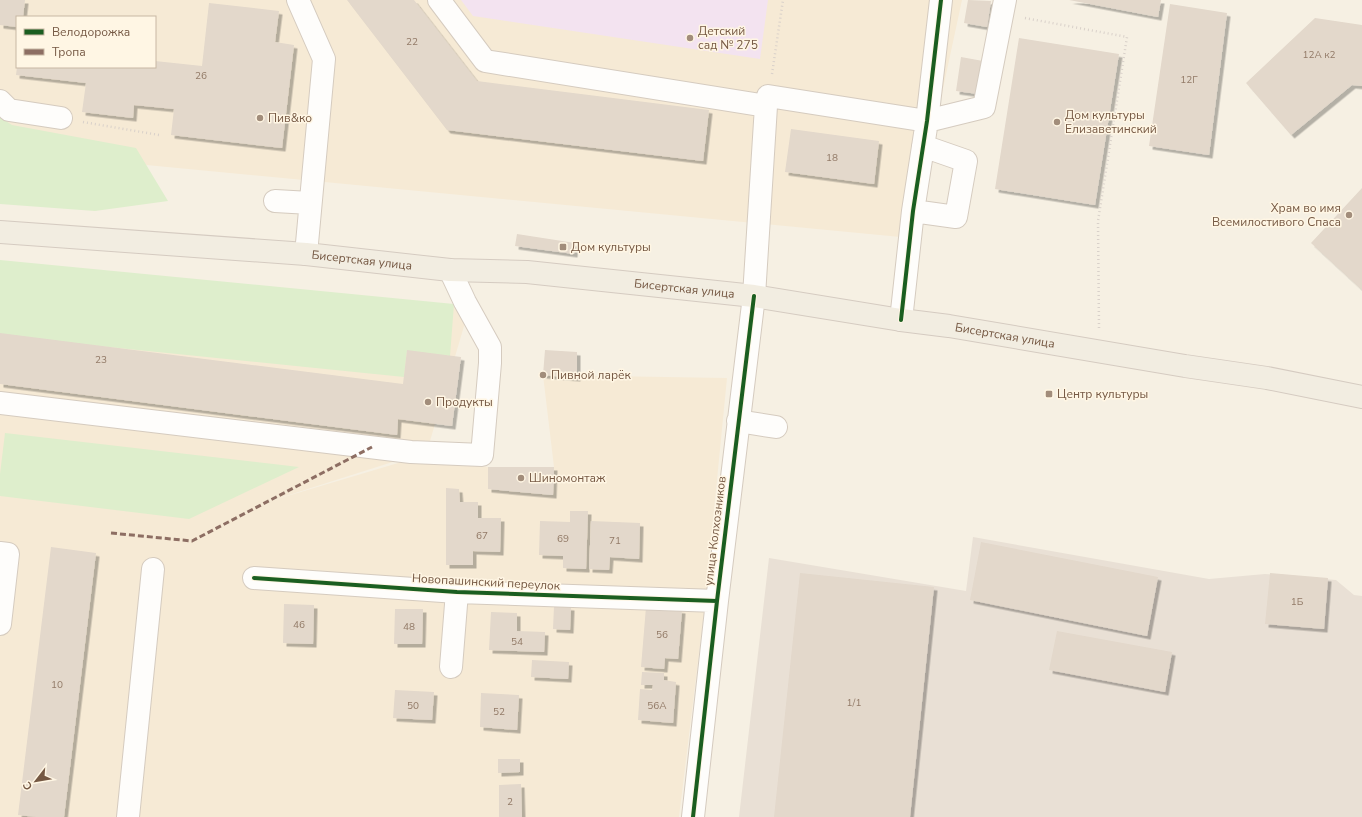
<svg xmlns="http://www.w3.org/2000/svg" width="1362" height="817" font-family="'Nunito Sans',sans-serif">
  <defs>
    <filter id="shadow"><feDropShadow dx="3.5" dy="3.5" stdDeviation="0" flood-color="#0004"/></filter>
  </defs>
  <rect width="100%" height="100%" fill="#f6f0e3"/>
  <path fill="#f6ead5" fill-rule="evenodd" d="M 0,0 L 962,0 L 911,238 L 0,151 ZM 17,17 L 155,17 L 155,67 L 17,67 Z
    M 0,279 L 470,306 L 427,451 L 267,502 L 425,455 L 488,467 L 488,489 L 553,495 L 554,467 L 543,375 L 727,378 L 704,612 L 679,817 L 0,817 Z"/>
  <path fill="#e9e0d5" d="M 973,537 L 1209,579 L 1265,574 L 1336,580 L 1354,595 L 1362,596 L 1362,817 L 739,817 L 769,558 L 966,591 Z"/>
  <path fill="#f3e3f0" d="M 461,0 L 768,0 L 760,59 L 473,16 Z"/>
  <path fill="#deeecc" d="M 0,117 L 12,125 L 136,148 L 168,201 L 95,211 L 0,204 Z
    M 0,260 L 454,304 L 450,356 L 407,351 L 404,377 L 0,336 Z
    M 5,433 L 299,467 L 189,519 L 0,496 L 0,474 Z"/>
  <path fill="#e3d8cb" filter="url(#shadow)" d="M 0,0 L 25,0 L 23,17 L 17,17 L 17,27 L 0,25 Z
    M 347,0 L 414,0 L 477,81 L 709,110 L 703,161 L 447,130 Z
    M 968,0 L 991,1 L 987,27 L 964,23 Z
    M 1069,0 L 1161,0 L 1158,17 Z
    M 209,3 L 279,11 L 275,42 L 294,45 L 282,148 L 171,135 L 174,109 L 134,105 L 133,118 L 82,112 L 86,83 L 16,75 L 17,67 L 155,67 L 155,61 L 202,66 Z
    M 1170,4 L 1227,13 L 1209,155 L 1149,146 Z
    M 1315,18 L 1362,25 L 1362,86 L 1352,85 L 1291,135 L 1246,83 Z
    M 1019,38 L 1119,54 L 1095,205 L 995,189 Z
    M 961,57 L 983,61 L 978,94 L 956,91 Z
    M 791,129 L 879,141 L 874,184 L 785,172 Z
    M 1362,188 L 1362,290 L 1311,243 Z
    M 517,234 L 575,243 L 574,254 L 515,246 Z
    M 0,333 L 403,384 L 407,350 L 461,357 L 452,426 L 398,419 L 397,435 L 0,384 Z
    M 545,350 L 577,352 L 577,378 L 543,375 Z
    M 488,467 L 554,467 L 553,495 L 488,489 Z
    M 446,488 L 459,489 L 460,502 L 478,502 L 478,518 L 501,518 L 500,552 L 473,551 L 473,565 L 446,565 Z
    M 570,511 L 588,511 L 586,569 L 563,568 L 563,556 L 539,555 L 540,521 L 570,522 Z
    M 591,521 L 640,523 L 639,559 L 610,557 L 609,570 L 589,569 Z
    M 981,542 L 1158,577 L 1147,636 L 970,600 Z
    M 51,547 L 96,553 L 64,817 L 36,817 L 18,815 Z
    M 800,573 L 934,587 L 910,817 L 774,817 Z
    M 1270,573 L 1328,578 L 1324,629 L 1265,624 Z
    M 284,604 L 314,605 L 313,644 L 283,643 Z
    M 554,606 L 571,607 L 570,630 L 553,629 Z
    M 646,607 L 682,610 L 678,659 L 665,658 L 664,669 L 641,667 Z
    M 395,609 L 423,609 L 422,644 L 394,644 Z
    M 491,612 L 517,613 L 517,631 L 545,632 L 544,652 L 489,650 Z
    M 1057,631 L 1172,652 L 1165,692 L 1049,670 Z
    M 532,660 L 569,662 L 568,679 L 531,677 Z
    M 642,672 L 664,673 L 664,680 L 676,682 L 673,723 L 638,720 L 640,689 L 652,690 L 653,685 L 641,685 Z
    M 395,690 L 434,692 L 432,720 L 393,718 Z
    M 481,693 L 519,695 L 517,730 L 480,727 Z
    M 498,759 L 520,759 L 520,772 L 498,773 Z
    M 521,784 L 522,817 L 499,817 L 499,785 Z"/>
  <g fill="none" stroke-linecap="round" stroke-linejoin="round">
    <g stroke="#d5cbbf" stroke-width="24">
      <path id="minor" d="M 298,0 L 324,59 L 306,254
        M 439,0 L 485,61 L 766,106 L 754,296 L 717,601 L 693,817
        M 0,101 L 9,110 L 61,118
        M 766,106 L 768,96 L 927,121 L 984,107 L 1005,0
        M 275,201 L 310,203
        M 913,211 L 956,217 L 966,161 L 923,146
        M 901,320 L 913,211 L 927,121 L 941,0
        M 0,403 L 411,452 L 482,455 L 490,363 L 490,347 L 465,302 L 450,270
        M 738,421 L 776,427
        M 0,553 L 8,554 L 0,624
        M 254,578 L 457,592 L 717,601
        M 451,667 L 457,592
        M 128,817 L 153,569"/>
    </g>
    <g stroke="#d5cbc1" stroke-width="24">
      <g id="major">
        <path id="s1" d="M 0,232 L 306,254 L 450,270 L 527,272 L 754,296 L 901,320 L 949,326 L 1185,366 L 1267,378 L 1362,397"/>
      </g>
    </g>
    <path stroke="#d9d1ca" stroke-width="2.5" stroke-dasharray="1 3" stroke-linecap="butt" d="M 1025,18 L 1127,37 L 1098,221 L 1099,328
      M 772,74 L 783,0
      M 83,122 L 159,135"/>
    <use href="#minor" stroke="#fefdfb" stroke-width="22"/>
    <use href="#major" stroke="#f2ede1" stroke-width="22"/>
    <path stroke="#8d6e63" stroke-width="3" stroke-dasharray="6 3" stroke-linecap="butt" d="M 111,533 L 192,541 L 372,447"/>
    <g stroke="#fff6e4" stroke-width="6">
      <path id="cycleway" d="M 901,320 L 913,211 L 927,121 L 941,0
        M 254,578 L 457,592 L 717,601
        M 693,817 L 717,601 L 754,296"/>
    </g>
    <use href="#cycleway" stroke="#1b5e20" stroke-width="4"/>
  </g>
  <g fill="#a28d7b" stroke="#fff6e4" stroke-width="1.5">
    <circle cx="690" cy="38" r="4"/>
    <circle cx="260" cy="118" r="4"/>
    <circle cx="1057" cy="122" r="4"/>
    <circle cx="1349" cy="215" r="4"/>
    <rect x="559" y="243" width="8" height="8" rx="2"/>
    <circle cx="543" cy="375" r="4"/>
    <rect x="1045" y="390" width="8" height="8" rx="2"/>
    <circle cx="428" cy="402" r="4"/>
    <circle cx="521" cy="478" r="4"/>
  </g>
  <g text-anchor="middle" stroke-width="3" stroke-linejoin="round" paint-order="stroke">
    <g font-size="10" fill="#927a67">
      <text x="412" y="45">22</text>
      <text x="1319" y="58">12А к2</text>
      <text x="201" y="79">26</text>
      <text x="1189" y="83">12Г</text>
      <text x="832" y="161">18</text>
      <text x="101" y="363">23</text>
      <text x="482" y="539">67</text>
      <text x="563" y="542">69</text>
      <text x="615" y="544">71</text>
      <text x="1297" y="605">1Б</text>
      <text x="299" y="628">46</text>
      <text x="409" y="630">48</text>
      <text x="662" y="638">56</text>
      <text x="517" y="645">54</text>
      <text x="57" y="688">10</text>
      <text x="854" y="706">1/1</text>
      <text x="413" y="709">50</text>
      <text x="657" y="709">56А</text>
      <text x="499" y="715">52</text>
      <text x="510" y="805">2</text>
    </g>
    <g font-size="12" fill="#755843" stroke="#fff6e4" text-anchor="start">
      <text x="698" y="35">Детский<tspan x="698" dy="14">сад № 275</tspan></text>
      <text x="1065" y="119">Дом культуры<tspan x="1065" dy="14">Елизаветинский</tspan></text>
      <text x="268" y="122">Пив&amp;ко</text>
      <text x="1341" y="212" text-anchor="end">Храм во имя<tspan x="1341" dy="14">Всемилостивого Спаса</tspan></text>
      <text x="571" y="251">Дом культуры</text>
      <text x="551" y="379">Пивной ларёк</text>
      <text x="1057" y="398">Центр культуры</text>
      <text x="436" y="406">Продукты</text>
      <text x="529" y="482">Шиномонтаж</text>
    </g>
    <g font-size="12" fill="#755843" stroke="#fff6e4">
      <text dy="4" stroke="none"><textPath href="#s1" startOffset="363">Бисертская улица</textPath></text>
      <text dy="4" stroke="none"><textPath href="#s1" startOffset="687">Бисертская улица</textPath></text>
      <text dy="4" stroke="none"><textPath href="#s1" startOffset="1011">Бисертская улица</textPath></text>
      <text transform="translate(715 531) rotate(-83)" y="4">улица Колхозников</text>
      <text transform="translate(486 582) rotate(3)" y="4">Новопашинский переулок</text>
    </g>
  </g>
  <rect x="16" y="16" width="140" height="52" fill="#fff6e4" stroke="#c8b7a4"/>
  <rect x="24" y="29" width="20" height="6" fill="#1b5e20" stroke="#c8b7a4"/>
  <text x="52" y="36" font-size="12" fill="#755843">Велодорожка</text>
  <rect x="24" y="49" width="20" height="6" fill="#8d6e63" stroke="#c8b7a4"/>
  <text x="52" y="56" font-size="12" fill="#755843">Тропа</text>
  <g transform="translate(36 781) rotate(239)" stroke="#fff6e4" stroke-width="3" paint-order="stroke">
  <path d="M0-3L7 15L0 10L-7 15Z" fill="#755843"/>
  <text y="-6" font-size="11" font-weight="bold" text-anchor="middle" fill="#755843">С</text>
  </g>
</svg>
